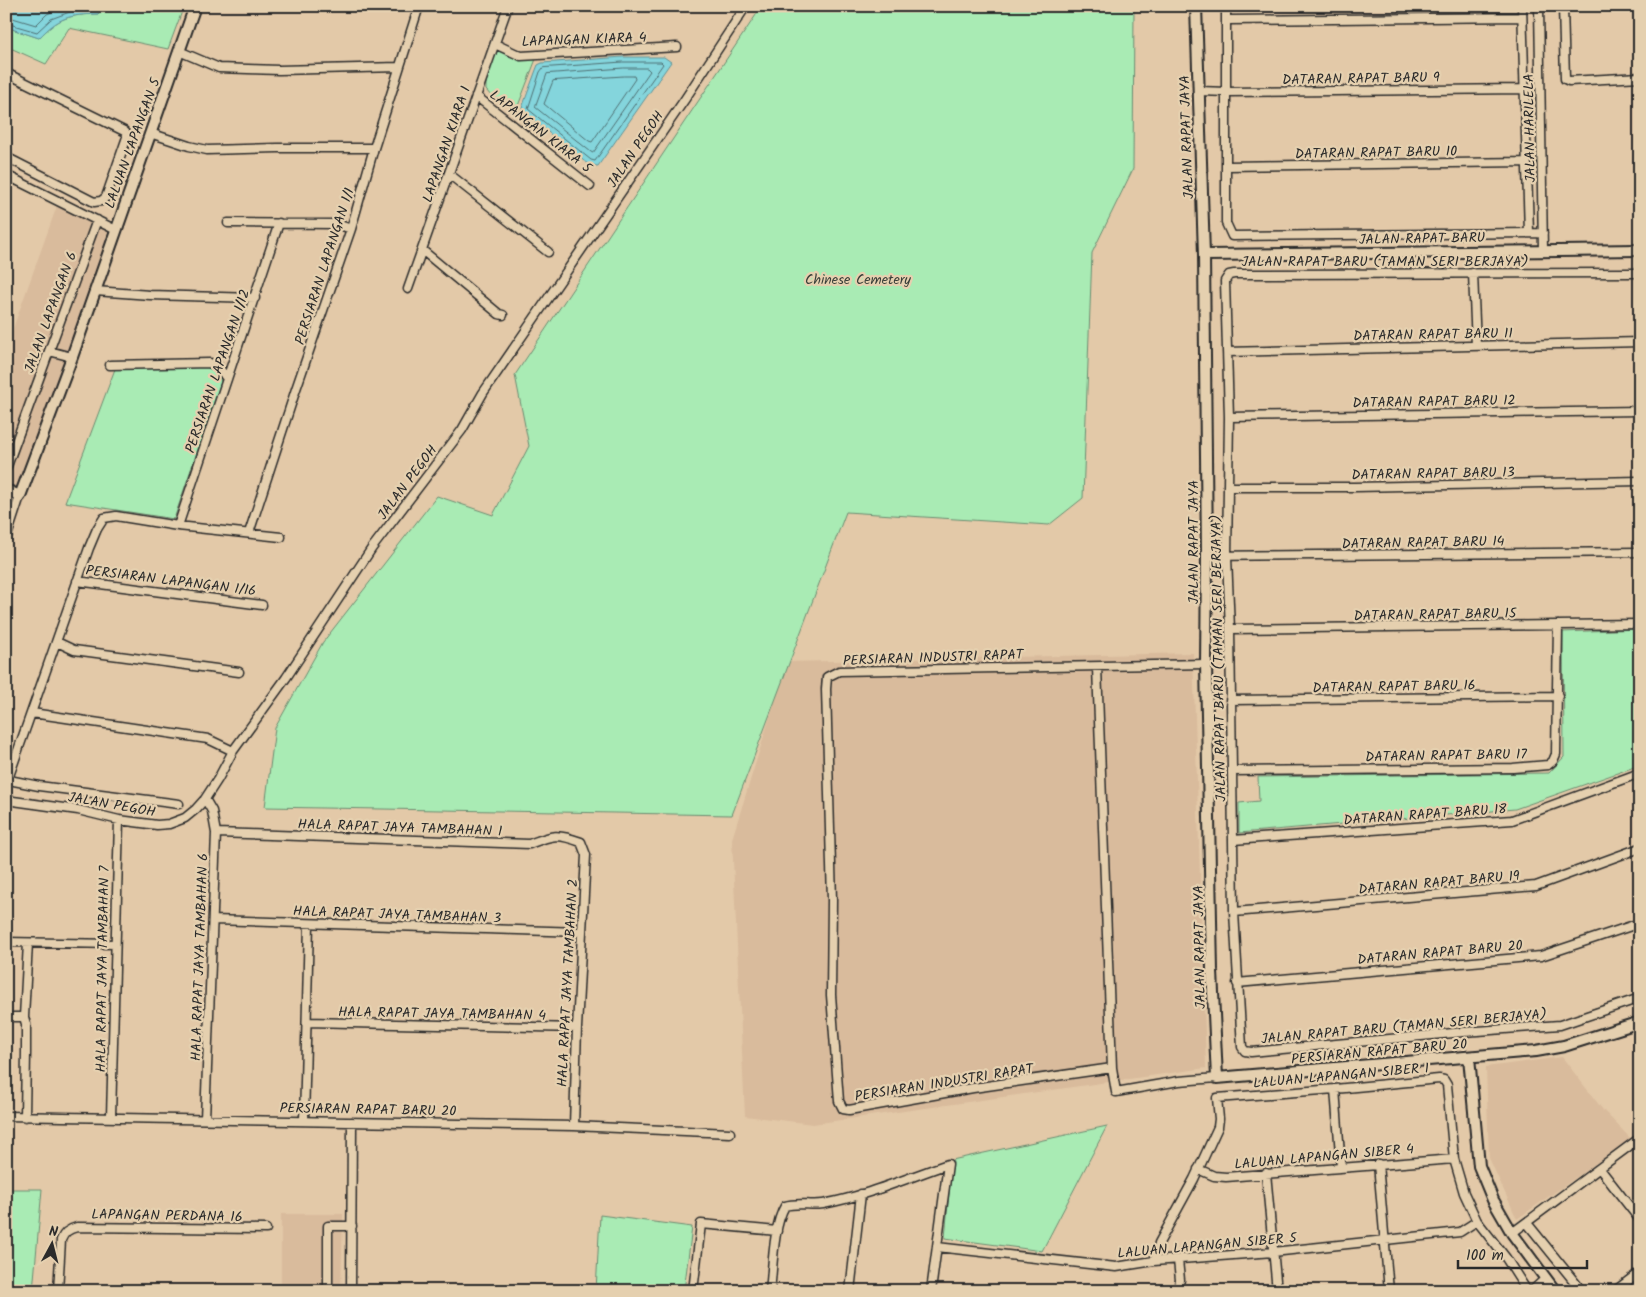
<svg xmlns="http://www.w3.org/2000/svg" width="1646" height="1297" font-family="Kalam,sans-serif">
  <rect width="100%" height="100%" fill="#e3c9a8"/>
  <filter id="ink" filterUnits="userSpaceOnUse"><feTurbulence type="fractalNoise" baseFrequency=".02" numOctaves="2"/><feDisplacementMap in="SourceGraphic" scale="10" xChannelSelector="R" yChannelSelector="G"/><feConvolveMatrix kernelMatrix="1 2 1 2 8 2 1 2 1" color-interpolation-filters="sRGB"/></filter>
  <g filter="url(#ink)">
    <path fill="#d9bb9c" d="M 58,203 L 115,229 L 6,558 L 6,348 Z
      M 1193,653 L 1206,1068 L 813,1124 L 745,1116 L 732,839 L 787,662 Z
      M 1562,1057 L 1603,1110 L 1631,1139 L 1517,1219 L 1489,1158 L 1486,1067 Z
      M 281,1214 L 343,1214 L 341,1291 L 281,1291 Z"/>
    <path fill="#a9ebb4" stroke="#6a8b70" d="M 104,6 L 184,6 L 168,49 L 69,28 L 46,64 L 6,46 L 6,27 L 39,38 C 59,17 69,15 98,14 Z
      M 762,6 L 1134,6 L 1133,169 L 1092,253 L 1083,498 L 1049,525 L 846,512 L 732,815 L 265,807 L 275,728 L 323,642 L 437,496 L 493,515 L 529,446 L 515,375 Z
      M 496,50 L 519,59 L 536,59 L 516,111 L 503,101 L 492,97 L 486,90 L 486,83 Z
      M 206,367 L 218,373 L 221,382 L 174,519 L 65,502 L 115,369 Z
      M 1640,629 L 1640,765 L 1515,809 L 1239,833 L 1239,803 L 1259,801 L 1258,777 L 1549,773 L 1564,757 L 1563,632 Z
      M 1107,1126 L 1042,1251 L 945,1238 L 952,1160 Z
      M 6,1189 L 42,1189 L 33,1291 L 6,1291 Z
      M 600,1215 L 692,1227 L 684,1291 L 596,1291 Z"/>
    <path fill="#84d5dc" stroke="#609195" d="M 6,6 L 104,6 L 98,14 C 69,15 59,17 39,38 L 6,27 Z
      M 623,57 L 664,57 L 671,62 L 598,166 L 589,165 L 523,112 L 522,108 L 536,70 L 538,65 L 542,63 Z"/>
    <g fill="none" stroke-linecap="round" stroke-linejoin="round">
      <path stroke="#4f6f72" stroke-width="1" d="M 6,16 L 36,25 L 47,14 L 66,6
        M 6,23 L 37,32 L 51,19 L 75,10 L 95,9 L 98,6
        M 623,62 L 661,62 L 663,64 L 595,161 L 591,160 L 528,109 L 540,72 L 543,68 Z
        M 624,68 L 647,68 L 650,71 L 593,153 L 591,152 L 535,107 L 547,74 Z
        M 624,76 L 634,76 L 635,79 L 592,142 L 589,141 L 544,104 L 553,81 Z"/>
      <g stroke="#2b2b2b" stroke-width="11">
        <path id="minor" d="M 1226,6 L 1226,223 L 1232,236 L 1543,233
          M 1522,6 L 1529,233
          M 1539,6 L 1543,250
          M 1563,6 L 1565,79 L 1569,81 L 1640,77
          M 1228,20 L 1522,17
          M 495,44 L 521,56 L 677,47
          M 179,51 L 219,68 L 279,70 L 399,67
          M 6,73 L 124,131 L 127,134 L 127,137 L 106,197 L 101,201 L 94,202 L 6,157
          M 1199,91 L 1227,92 L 1524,89
          M 476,96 L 590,186
          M 150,133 L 189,146 L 207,150 L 278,148 L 374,148
          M 1227,166 L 1526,162
          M 449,174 L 548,252
          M 6,175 L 116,230
          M 228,223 L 337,224 L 351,229
          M 422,250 L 499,314 L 503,315
          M 1473,273 L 1476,346
          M 1640,273 L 1234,274 L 1229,275 L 1225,281 L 1229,417 L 1227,557 L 1230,629 L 1234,912 L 1242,1047 L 1245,1051 L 1251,1052 L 1464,1032 L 1560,1025 L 1640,998
          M 408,289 L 508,6
          M 95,291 L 150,295 L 255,298
          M 49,351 L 72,357
          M 1227,352 L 1640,342
          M 110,365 L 210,363 L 218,366 L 227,379
          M 1229,417 L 1640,411
          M 6,469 L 97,220
          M 1228,487 L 1356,487 L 1640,481
          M 178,526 L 279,223
          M 249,533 L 296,389 L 351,229 L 374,148 L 419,6
          M 6,539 L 20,496
          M 1207,556 L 1640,552
          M 77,581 L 262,605
          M 1230,629 L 1640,624
          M 57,642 L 74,650 L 239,672
          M 1097,667 L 1112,1068 L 973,1088 L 849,1110 L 843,1109 L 839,1101 L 831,995 L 832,900 L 826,689 L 827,677 L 839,671 L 1206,664
          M 1230,700 L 1558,696
          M 32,713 L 208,739 L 233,751
          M 1232,771 L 1513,768 L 1548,765 L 1553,761 L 1556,754 L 1558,625
          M 205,799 L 212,811 L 216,833 L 205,1119
          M 6,800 L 78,810 L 119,820 L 157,825 L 169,824 L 185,818 L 196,809 L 205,799 L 218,779 L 233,751 L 286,678 L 372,548 L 462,430 L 483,393 L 685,99 L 746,6
          M 179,804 L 39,786 L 9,780 L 9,776 L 89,548 L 97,529 L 104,518 L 116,516 L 178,526 L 281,537
          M 216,833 L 529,844 C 553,835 557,833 581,842 L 586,855 L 577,1028 L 574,1126
          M 1233,840 L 1512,820 L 1640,773
          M 1234,912 L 1536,886 L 1640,848
          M 213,920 L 581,932
          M 6,942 L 115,944
          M 1237,983 L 1541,956 L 1640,923
          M 6,1017 L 24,1017
          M 307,1022 L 577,1028
          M 1112,1068 L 1116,1092 L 1179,1081 L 1217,1078
          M 1335,1089 L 1341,1167
          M 6,1116 L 574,1126 L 730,1133
          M 25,1117 L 26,1052 L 26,1024 L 24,1017 L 28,943
          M 111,1117 L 119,820
          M 304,1121 L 309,924
          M 1378,1164 L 1389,1291
          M 1198,1169 L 1214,1176 L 1226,1177 L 1454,1159
          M 1600,1169 L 1640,1220
          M 1266,1173 L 1277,1291
          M 1527,1223 L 1582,1291
          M 1512,1233 L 1640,1138
          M 937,1247 L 1116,1267 L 1154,1261 L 1273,1252 L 1460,1232 L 1477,1221
          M 1154,1261 L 1159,1243 L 1194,1179 L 1218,1127 L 1219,1119 L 1217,1098 L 1335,1089 L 1439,1079 L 1444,1080 L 1447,1085 L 1454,1159 L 1464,1193 L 1477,1221 L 1506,1258 L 1527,1291
          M 58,1291 L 61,1240 C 64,1232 69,1229 77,1227 L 266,1229
          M 328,1291 L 328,1226 L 352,1226
          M 351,1291 L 352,1122
          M 693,1291 L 701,1224 L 777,1231
          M 770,1291 C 773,1267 773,1226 785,1206 C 797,1202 811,1206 823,1204 C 866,1196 907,1178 948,1164 L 931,1291
          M 850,1291 L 861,1194
          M 1177,1291 L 1180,1280 L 1178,1260
          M 1532,1291 L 1546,1278
          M 1615,1291 L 1640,1272"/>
      </g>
      <g stroke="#2b2b2b" stroke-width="14">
        <path id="tertiary" d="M 1196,6 L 1204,255 L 1207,556 L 1206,664 L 1212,971 L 1217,1078 L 1536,1051 L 1564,1046 L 1640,1022
          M 1204,255 L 1640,250
          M 6,490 L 20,496 L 72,357 L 195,6
          M 1469,1057 L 1479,1166 L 1493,1200 L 1512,1233 L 1555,1291"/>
      </g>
      <use href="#minor" stroke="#e5d0af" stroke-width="8"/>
      <use href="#tertiary" stroke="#e5d0af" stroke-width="10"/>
    </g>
  </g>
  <g text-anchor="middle" stroke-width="4.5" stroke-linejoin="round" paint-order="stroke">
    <g font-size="14" fill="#2b2b2b" stroke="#e5d0af">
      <text transform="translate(584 39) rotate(-2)" y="5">LAPANGAN KIARA 4</text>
      <text transform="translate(1361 78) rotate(-1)" y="5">DATARAN RAPAT BARU 9</text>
      <text transform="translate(1529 128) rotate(-91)" y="5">JALAN HARILELA</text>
      <text transform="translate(541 131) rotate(38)" y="5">LAPANGAN KIARA 5</text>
      <text transform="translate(1186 137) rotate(-92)" y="5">JALAN RAPAT JAYA</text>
      <text transform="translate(132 143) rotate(-70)" y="5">LALUAN LAPANGAN 5</text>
      <text transform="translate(446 144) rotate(-71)" y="5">LAPANGAN KIARA 1</text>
      <text transform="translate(635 149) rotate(-56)" y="5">JALAN PEGOH</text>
      <text transform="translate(1376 152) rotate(-1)" y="5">DATARAN RAPAT BARU 10</text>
      <text transform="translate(1422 238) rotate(-1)" y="5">JALAN RAPAT BARU</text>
      <text x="1385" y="266">JALAN RAPAT BARU (TAMAN SERI BERJAYA)</text>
      <text transform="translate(324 266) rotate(-72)" y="5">PERSIARAN LAPANGAN 1/1</text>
      <text transform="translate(50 312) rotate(-70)" y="5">JALAN LAPANGAN 6</text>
      <text transform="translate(1433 334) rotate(-1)" y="5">DATARAN RAPAT BARU 11</text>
      <text transform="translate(217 371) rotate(-71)" y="5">PERSIARAN LAPANGAN 1/12</text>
      <text transform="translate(1434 401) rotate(-1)" y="5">DATARAN RAPAT BARU 12</text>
      <text transform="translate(1433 473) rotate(-1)" y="5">DATARAN RAPAT BARU 13</text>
      <text transform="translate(407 482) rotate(-53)" y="5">JALAN PEGOH</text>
      <text transform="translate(1193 542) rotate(-90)" y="5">JALAN RAPAT JAYA</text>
      <text transform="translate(1423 542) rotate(-1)" y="5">DATARAN RAPAT BARU 14</text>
      <text transform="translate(171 580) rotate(7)" y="5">PERSIARAN LAPANGAN 1/16</text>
      <text transform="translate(1435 614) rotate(-1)" y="5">DATARAN RAPAT BARU 15</text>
      <text transform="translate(933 657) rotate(-2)" y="5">PERSIARAN INDUSTRI RAPAT</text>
      <text transform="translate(1218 658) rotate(-91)" y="5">JALAN RAPAT BARU (TAMAN SERI BERJAYA)</text>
      <text transform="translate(1394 686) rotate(-1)" y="5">DATARAN RAPAT BARU 16</text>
      <text transform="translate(1446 755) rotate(-1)" y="5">DATARAN RAPAT BARU 17</text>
      <text transform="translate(112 804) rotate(10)" y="5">JALAN PEGOH</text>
      <text transform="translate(1425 814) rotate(-4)" y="5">DATARAN RAPAT BARU 18</text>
      <text transform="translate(400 827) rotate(2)" y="5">HALA RAPAT JAYA TAMBAHAN 1</text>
      <text transform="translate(1439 882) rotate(-5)" y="5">DATARAN RAPAT BARU 19</text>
      <text transform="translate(397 914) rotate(2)" y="5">HALA RAPAT JAYA TAMBAHAN 3</text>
      <text transform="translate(1199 947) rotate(-91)" y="5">JALAN RAPAT JAYA</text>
      <text transform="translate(1440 952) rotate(-5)" y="5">DATARAN RAPAT BARU 20</text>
      <text transform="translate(199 957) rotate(-88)" y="5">HALA RAPAT JAYA TAMBAHAN 6</text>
      <text transform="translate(102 969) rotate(-89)" y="5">HALA RAPAT JAYA TAMBAHAN 7</text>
      <text transform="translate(567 983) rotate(-87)" y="5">HALA RAPAT JAYA TAMBAHAN 2</text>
      <text transform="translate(442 1013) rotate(1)" y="5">HALA RAPAT JAYA TAMBAHAN 4</text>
      <text transform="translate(1404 1026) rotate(-5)" y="5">JALAN RAPAT BARU (TAMAN SERI BERJAYA)</text>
      <text transform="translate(1379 1051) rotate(-5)" y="5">PERSIARAN RAPAT BARU 20</text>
      <text transform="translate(1341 1075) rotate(-5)" y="5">LALUAN LAPANGAN SIBER 1</text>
      <text transform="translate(944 1082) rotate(-9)" y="5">PERSIARAN INDUSTRI RAPAT</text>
      <text transform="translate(368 1109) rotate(1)" y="5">PERSIARAN RAPAT BARU 20</text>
      <text transform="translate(1324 1156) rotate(-5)" y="5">LALUAN LAPANGAN SIBER 4</text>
      <text transform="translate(167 1215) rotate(1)" y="5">LAPANGAN PERDANA 16</text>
      <text transform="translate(1207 1245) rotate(-5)" y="5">LALUAN LAPANGAN SIBER 5</text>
    </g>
    <g font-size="14" fill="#383e39" stroke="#e5d0af">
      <text x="858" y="284">Chinese Cemetery</text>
    </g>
  </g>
  <rect width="1646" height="1297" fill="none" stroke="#e5d0af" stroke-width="25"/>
  <rect x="12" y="12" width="1621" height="1272" fill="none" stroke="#2b2b2b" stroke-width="2" filter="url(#ink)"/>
  <g transform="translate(52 1244) rotate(7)" stroke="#e5d0af" stroke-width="4" paint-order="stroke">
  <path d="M0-4L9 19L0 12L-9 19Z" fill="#2b2b2b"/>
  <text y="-8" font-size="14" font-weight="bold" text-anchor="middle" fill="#2b2b2b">N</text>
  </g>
  <path d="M1458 1260v8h129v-8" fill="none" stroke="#2b2b2b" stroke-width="2.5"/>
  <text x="1466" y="1260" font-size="15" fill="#2b2b2b" stroke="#e5d0af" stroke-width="4" paint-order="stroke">100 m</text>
</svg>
